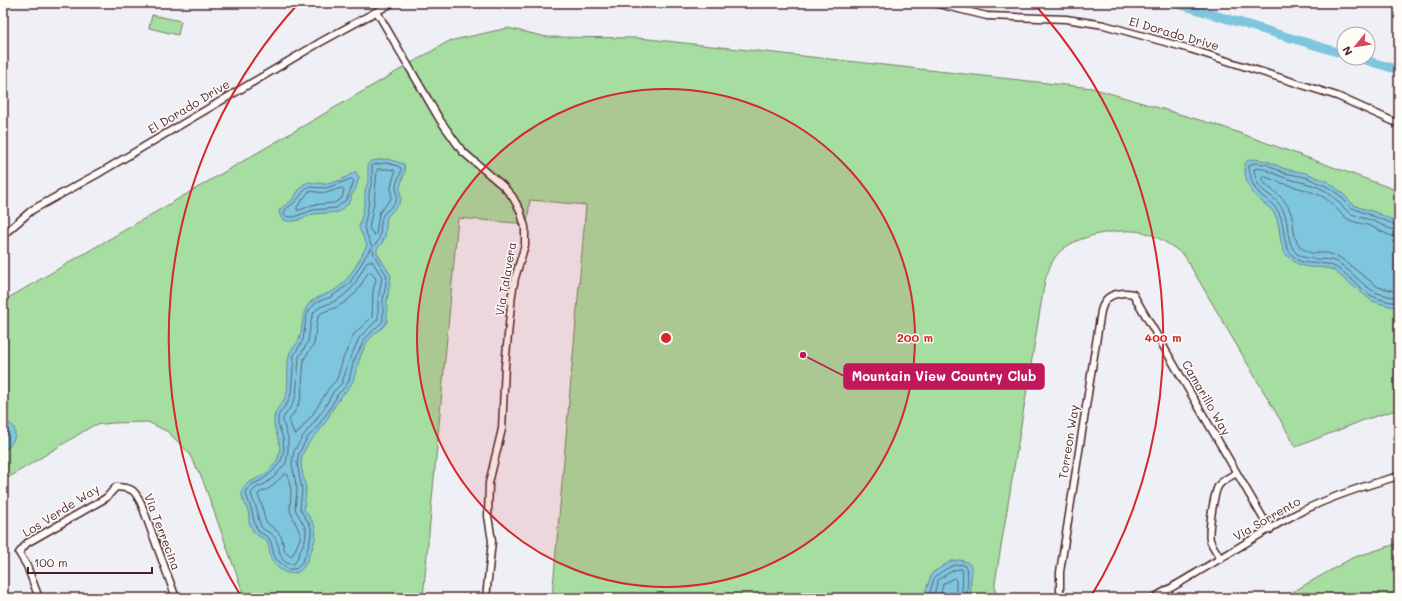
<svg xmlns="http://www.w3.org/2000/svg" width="1402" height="601" font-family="Mali,sans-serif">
  <rect width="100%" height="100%" fill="#eff0f6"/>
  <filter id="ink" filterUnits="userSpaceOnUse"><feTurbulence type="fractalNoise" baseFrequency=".025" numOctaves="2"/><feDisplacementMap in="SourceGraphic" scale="8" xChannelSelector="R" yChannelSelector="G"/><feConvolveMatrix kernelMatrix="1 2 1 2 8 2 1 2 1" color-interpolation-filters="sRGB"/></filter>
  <g filter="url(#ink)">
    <path fill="#a6dda1" stroke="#787e66" d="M 152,15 L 181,21 L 178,35 L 149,28 Z
      M 508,28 L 547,37 L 639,38 L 1092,88 L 1223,127 L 1399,191 L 1399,409 L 1364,420 L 1296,447 L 1184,255 C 1173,247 1162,239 1149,234 C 1128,226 1081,234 1063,249 C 1053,256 1049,269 1045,280 L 995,583 L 996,598 L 552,598 L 586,205 L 530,200 L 527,224 L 458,218 L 423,598 L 245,598 L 202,478 L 188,452 L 168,432 L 148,422 L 113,423 L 94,425 L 3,481 L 3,301 L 449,41 Z
      M 1399,543 L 1399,598 L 1282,598 L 1352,558 Z"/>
    <path fill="#7ec6de" stroke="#698396" d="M 387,159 L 404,164 L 405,171 L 400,187 L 401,199 L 399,204 L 387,217 L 385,236 L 382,243 L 377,249 L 377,253 L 391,276 L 387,301 L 387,322 C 382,330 372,334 367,342 C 360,354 357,368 353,381 C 350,388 344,392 340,398 C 332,408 328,420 320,430 C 313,438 305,446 302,456 C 299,467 305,479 306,490 C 306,496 304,502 304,508 C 305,513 311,518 313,523 C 320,535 311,551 306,563 C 297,581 279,573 271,559 C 269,554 270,547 267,542 C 264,538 259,537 256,534 C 253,532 250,525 249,522 C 249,518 249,515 248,511 C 246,505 241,498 242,492 C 243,483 253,481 260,477 C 266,474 274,466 277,460 C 285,444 273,433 274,419 C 274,408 286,402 287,392 C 289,380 286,363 290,353 C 292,348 298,344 299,339 C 303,329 301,318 306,308 C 312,296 328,296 338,288 C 350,279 360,259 367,245 L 359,228 L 365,202 L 365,191 L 368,182 L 368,164 L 371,161 Z
      M 1255,159 L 1267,161 L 1285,169 L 1306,173 L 1328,182 L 1340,191 L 1354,205 L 1361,208 L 1375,212 L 1399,223 L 1399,307 L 1389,306 L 1372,301 L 1333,270 C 1318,264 1307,272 1292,260 C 1276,249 1283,230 1275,215 C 1271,207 1263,203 1257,198 C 1248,189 1244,177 1245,164 L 1248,160 Z
      M 354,172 L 356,172 L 359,178 L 355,190 L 351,196 L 351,200 L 348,204 L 338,212 L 314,214 L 295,221 L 287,221 L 281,218 L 279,211 C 283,205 289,204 293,199 C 297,194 299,188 304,184 C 310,180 318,184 325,184 C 335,183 346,178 354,172 Z
      M 3,420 C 22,427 16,442 3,452 Z
      M 959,560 C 974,562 972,569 971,581 C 970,587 971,593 971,598 L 923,598 L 932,573 L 951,561 Z"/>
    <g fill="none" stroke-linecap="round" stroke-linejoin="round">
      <path stroke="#5f6273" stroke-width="1" d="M 387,163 L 398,166 L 401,168 C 402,174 397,179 396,186 C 396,191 398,197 396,201 C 393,207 386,210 383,215 C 378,226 384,240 372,247 L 364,228 L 369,202 L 369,192 L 372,182 L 372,167 L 373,165 Z
        M 378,169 L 387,169 L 394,170 L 395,172 L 391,186 L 391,199 L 379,213 L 376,234 L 374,235 L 369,228 L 374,203 L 377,171 Z
        M 352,179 L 354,181 L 347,199 L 336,208 L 313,210 L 294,217 L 288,217 L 284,215 L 285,210 L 296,201 L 307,187 L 326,188 Z
        M 342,188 L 344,190 L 342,198 L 334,203 L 312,205 L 300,210 L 297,210 L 297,207 L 309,191 L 326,193 Z
        M 1399,226 L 1352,208 L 1338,194 L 1326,186 L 1305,177 L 1284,173 L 1266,164 L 1255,163 L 1251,164 L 1249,166 C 1249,170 1250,173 1251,178 C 1254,196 1271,198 1279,213 C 1286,227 1281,244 1293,256 C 1304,268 1320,260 1333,266 C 1348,273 1358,288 1372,296 C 1380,300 1390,302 1399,303
        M 1399,231 C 1390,230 1381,224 1373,221 C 1365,218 1357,217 1350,213 C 1341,207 1335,196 1324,190 C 1310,182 1294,182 1280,176 C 1272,173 1262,166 1254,169 C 1257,196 1273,191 1283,210 C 1290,223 1285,241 1296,253 C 1308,263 1324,256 1337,262 C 1351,270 1361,285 1375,292 C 1383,295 1391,297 1399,298
        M 1399,237 C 1389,237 1380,230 1370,226 C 1362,223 1352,223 1345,217 C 1336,210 1330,199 1319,195 C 1301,187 1282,185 1264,176 L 1262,177 L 1263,182 L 1282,198 L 1288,206 L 1292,216 L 1295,238 L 1301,248 L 1311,253 L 1328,253 L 1339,257 L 1378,287 L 1399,292
        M 371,248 L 373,250 L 374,255 L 387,276 L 383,300 L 383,321 L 364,340 L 353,363 L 349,380 L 346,386 L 338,394 L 329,410 L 316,429 L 307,438 L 299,453 L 297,463 L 302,490 L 300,509 L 311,527 L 311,533 L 310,541 L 306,554 L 301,564 L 296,569 L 288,569 L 276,559 L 274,555 L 271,542 L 268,537 L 259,532 L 255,525 L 251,508 L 246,494 L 246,490 L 253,484 L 262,480 L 272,472 L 281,461 L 284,450 L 283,438 L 278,424 L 278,416 L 288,402 L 291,394 L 294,355 L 303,340 L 306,318 L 309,310 L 317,302 L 331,297 L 349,284 Z
        M 368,261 L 372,261 L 382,277 L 378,300 L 378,319 L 359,338 L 349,361 L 342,383 L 333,392 L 325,407 L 312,425 L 303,436 L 294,451 L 292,464 L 297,490 L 295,509 L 306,529 L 306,533 L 305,540 L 296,561 L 294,564 C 278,565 281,549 276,540 C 273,533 267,532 262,528 C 259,524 259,520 258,516 C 258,508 252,501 251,493 L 256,488 L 265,484 L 275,476 L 286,463 L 288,451 L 288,438 L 283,422 L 283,418 L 292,405 L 296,396 L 299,357 L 308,342 L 311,320 L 314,312 L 320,307 L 333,302 L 342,297 L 352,288 Z
        M 371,272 L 376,279 L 373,291 L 372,317 L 354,334 L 343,359 L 337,379 L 329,388 L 313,414 L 297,434 L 294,434 L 289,420 L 297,408 L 301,398 L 304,359 L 314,344 L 317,321 L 319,315 L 323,312 L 335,308 L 345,302 L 356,293 L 368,273 Z
        M 285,474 L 288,475 L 291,491 L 290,511 L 300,533 L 300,539 L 295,550 L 291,557 L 285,552 L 281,536 L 276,530 L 267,523 L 265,520 L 262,505 L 258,495 L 259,493 L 270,488 Z
        M 928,598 L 935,576 C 944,571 953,562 964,565 C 971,571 966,588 967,598
        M 933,598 L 938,580 C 946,575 954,568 962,569 C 964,577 961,589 962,598
        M 940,598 L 943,584 L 954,578 L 956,580 L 956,598"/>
      <path stroke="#7ec6de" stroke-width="9" d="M 1175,3 L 1344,54
        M 1358,58 L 1399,70"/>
      <g stroke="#4a1f2b" stroke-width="9">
        <path id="street" d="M 934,3 L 987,16 L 1066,19 L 1104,25 L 1190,49 L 1337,96 L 1399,124
          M 377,12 L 440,120 L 462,151 L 503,186 L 512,196 L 520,210 L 525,227 L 525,245 L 515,278 L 512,294 L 505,366 L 502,429 L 489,483 L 488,516 L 492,541 L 486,598
          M 3,235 L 32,210 L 101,172 L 319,43 L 392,3
          M 1221,559 C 1217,553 1212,546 1210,540 C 1208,532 1214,491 1219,485 C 1224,479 1231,476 1237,473
          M 39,598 L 27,566 L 19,553 L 27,543 L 106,498 L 116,487 C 132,488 134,489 141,503 L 176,598
          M 1061,598 L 1060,595 L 1060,572 L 1101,311 C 1102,308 1103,304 1105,301 C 1111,293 1124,292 1133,294 L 1270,530
          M 1153,598 C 1197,574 1239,546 1283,521 C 1316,502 1363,486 1399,476"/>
      </g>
      <use href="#street" stroke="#fdfcf7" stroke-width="6"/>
    </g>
  </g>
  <circle cx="666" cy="338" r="249" fill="#d62828" fill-opacity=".12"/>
  <g fill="none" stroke="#d62828" stroke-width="2">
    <circle cx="666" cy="338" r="249"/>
    <path d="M242 598A497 497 0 0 1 297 5M1035 5A497 497 0 0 1 1090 598"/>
  </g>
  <g text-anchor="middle" stroke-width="3" stroke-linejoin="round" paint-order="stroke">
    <g font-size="12" fill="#4a1f2b" stroke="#fdfcf7">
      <text transform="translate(1174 34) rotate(16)" y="4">El Dorado Drive</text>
      <text transform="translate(189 107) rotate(-31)" y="4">El Dorado Drive</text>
      <text transform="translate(506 279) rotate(-80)" y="4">Via Talavera</text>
      <text transform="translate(1206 398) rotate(60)" y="4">Camarillo Way</text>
      <text transform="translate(1069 442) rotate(-81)" y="4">Torreon Way</text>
      <text transform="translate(61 511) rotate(-32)" y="4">Los Verde Way</text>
      <text transform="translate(1267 519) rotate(-30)" y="4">Via Sorrento</text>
      <text transform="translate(162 532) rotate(69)" y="4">Via Terrecina</text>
    </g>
  </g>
  <circle cx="666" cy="338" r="6" fill="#d62828" stroke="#fdfcf7" stroke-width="2"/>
  <g font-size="12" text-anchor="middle" font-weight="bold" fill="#d62828" stroke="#fdfcf7" stroke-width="3" stroke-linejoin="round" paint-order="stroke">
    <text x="915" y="342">200 m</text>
    <text x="1163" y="342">400 m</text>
  </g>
  <path fill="none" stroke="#c2185b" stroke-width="1.5" d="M803 355L844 376"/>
  <circle fill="#c2185b" stroke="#fdfcf7" stroke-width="1.5" cx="803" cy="355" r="4"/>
  <rect fill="#c2185b" stroke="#c2185b" stroke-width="1.5" x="844" y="364" width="200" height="25" rx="4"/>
  <g font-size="13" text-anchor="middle" font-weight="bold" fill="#fff">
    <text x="944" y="381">Mountain View Country Club</text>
  </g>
  <rect width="1402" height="601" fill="none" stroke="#fdfcf7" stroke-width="16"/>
  <rect x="8" y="8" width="1386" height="585" fill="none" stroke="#4a1f2b" stroke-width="1.5" filter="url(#ink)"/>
  <g transform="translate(1356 46) rotate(240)"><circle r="19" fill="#fdfcf7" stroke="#b5a4a5"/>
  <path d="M0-3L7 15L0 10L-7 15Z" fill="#d1495b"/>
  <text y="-6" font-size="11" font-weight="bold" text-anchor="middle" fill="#4a1f2b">N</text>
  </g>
  <path d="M28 567v6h124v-6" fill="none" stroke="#4a1f2b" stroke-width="2"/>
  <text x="34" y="567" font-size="12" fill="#4a1f2b" stroke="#fdfcf7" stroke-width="3" paint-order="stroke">100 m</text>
</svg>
